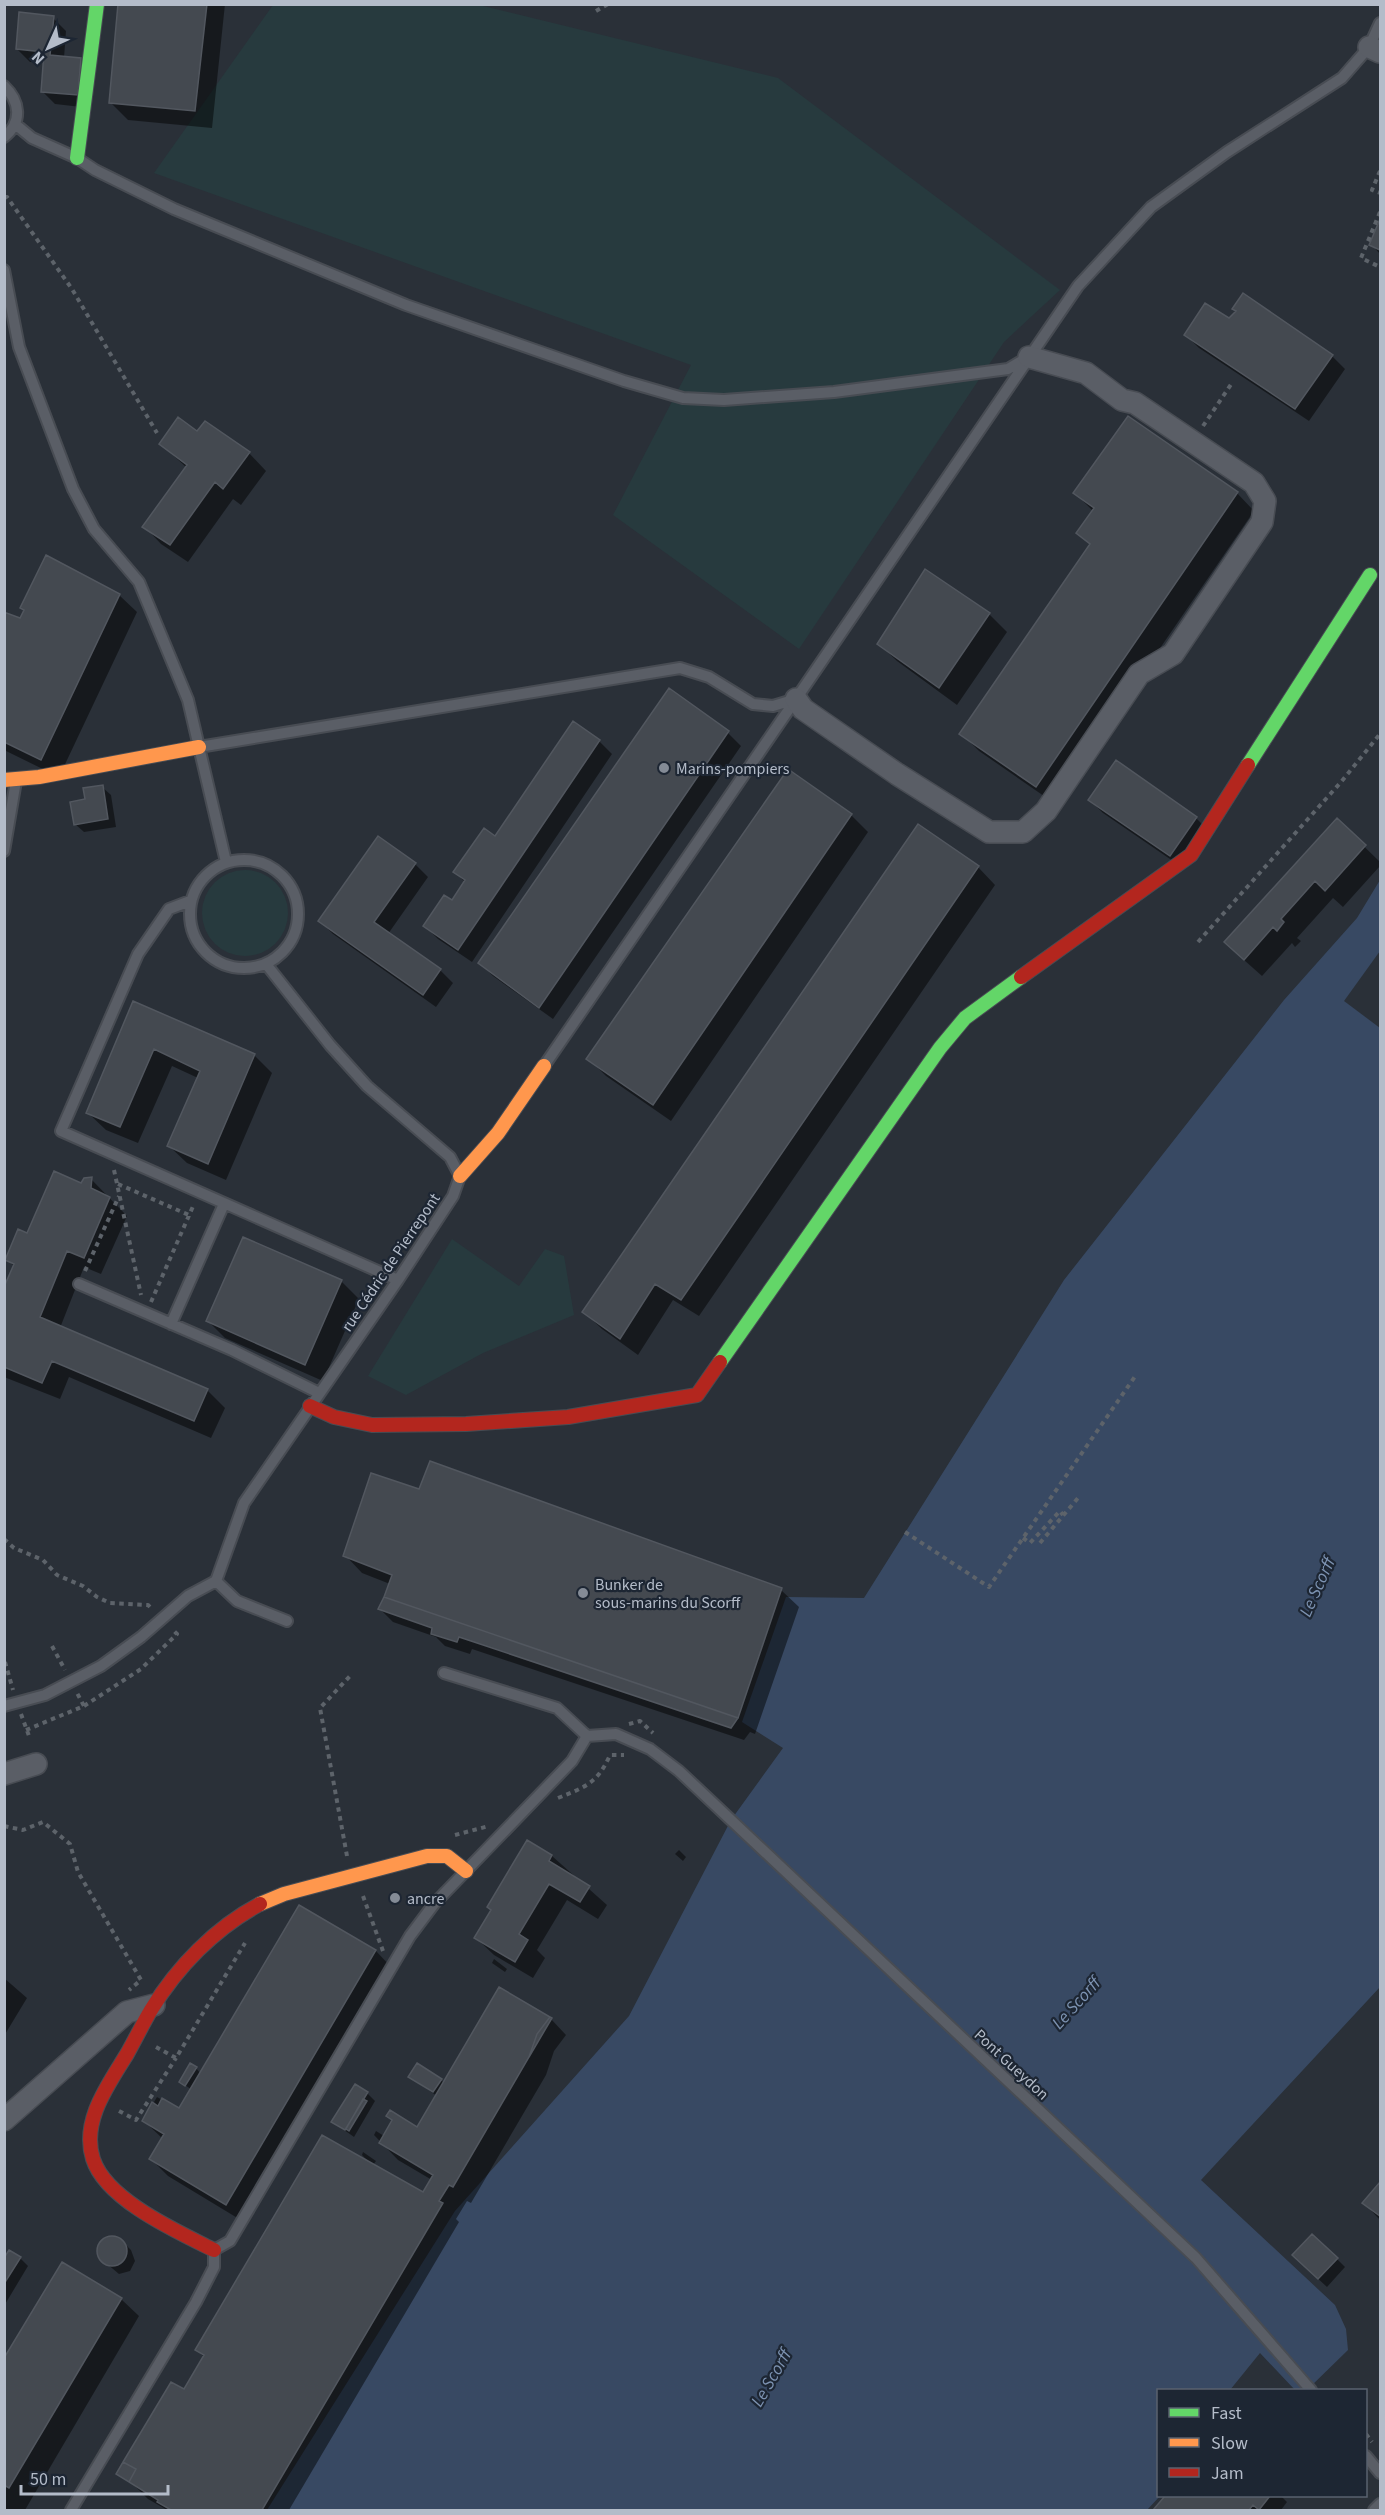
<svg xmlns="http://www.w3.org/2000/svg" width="1385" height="2515" font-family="'Source Sans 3',sans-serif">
  <rect width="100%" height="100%" fill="#2a3038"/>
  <path fill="#273a3e" d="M 273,5 L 479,5 L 778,78 L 1060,290 L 1004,342 L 799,649 L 613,515 L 691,365 L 154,173 Z
    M202 913a43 43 0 1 1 86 0a43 43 0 1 1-86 0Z
    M 452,1239 L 519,1286 L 545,1249 L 564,1256 L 574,1315 L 483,1353 L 406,1395 L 368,1376 Z"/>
  <path fill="#384963" d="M 1380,880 L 1380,1987 L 1201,2180 L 1335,2305 L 1346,2329 L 1348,2350 L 1307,2390 L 1295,2390 L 1260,2353 L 1230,2390 L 1158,2390 L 1160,2496 L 1147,2510 L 267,2510 L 455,2211 L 629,2016 L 731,1820 L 783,1748 L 742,1722 L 786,1597 L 864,1598 L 1064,1280 L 1284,1000 L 1357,918 Z"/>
  <path fill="#2a3038" d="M 1380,951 L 1380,1028 L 1344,1001 Z"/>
  <path fill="#0007" d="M 119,4 L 225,4 L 212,128 L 128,120 L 110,102 Z
    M 53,18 L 66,31 L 64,58 L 90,108 L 55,104 L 42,91 L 45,63 L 30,62 L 17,49 Z
    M 1380,222 L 1380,254 L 1371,244 Z
    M 1230,320 L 1332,356 L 1345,369 L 1309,421 L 1199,348 L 1186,335 Z
    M 197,433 L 249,453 L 266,471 L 241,505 L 233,499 L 188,562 L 161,544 L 144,526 L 187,468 L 161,444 Z
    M 1075,493 L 1237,493 L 1254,511 L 1054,803 L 979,751 L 961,733 L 1091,545 L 1078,533 L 1093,511 Z
    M 926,571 L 989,614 L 1007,632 L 957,705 L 897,661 L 879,644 Z
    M 119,595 L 137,612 L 59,777 L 4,750 L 4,615 L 21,620 L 25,611 L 21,608 Z
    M 669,690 L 728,733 L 741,746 L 553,1019 L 493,976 L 480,963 Z
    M 573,723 L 599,741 L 612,754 L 472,962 L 438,939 L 425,926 L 452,902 L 465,882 L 455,872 L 496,838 Z
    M 102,787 L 111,795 L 116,827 L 84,832 L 75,824 L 87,801 Z
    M 1090,800 L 1196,818 L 1209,831 L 1183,868 L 1103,813 Z
    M 851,815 L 868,832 L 671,1121 L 606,1076 L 588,1058 Z
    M 1337,820 L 1380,862 L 1380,866 L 1343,907 L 1333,898 L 1297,938 L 1301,941 L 1295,947 L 1292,943 L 1262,976 L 1244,960 Z
    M 379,838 L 415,864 L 428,877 L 388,934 L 440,970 L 453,983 L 436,1007 L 333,934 L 320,921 Z
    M 978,867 L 995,885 L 699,1316 L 673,1300 L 638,1355 L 602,1329 L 584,1312 Z
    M 134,1003 L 254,1055 L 272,1073 L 226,1180 L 187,1163 L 169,1146 L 198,1078 L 172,1066 L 138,1143 L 106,1130 L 88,1113 Z
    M 91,1179 L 127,1216 L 101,1274 L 84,1267 L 60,1328 L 207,1390 L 225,1408 L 211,1438 L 69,1377 L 60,1399 L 4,1377 L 4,1291 L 15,1267 L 7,1260 L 28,1235 Z
    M 341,1281 L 359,1299 L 323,1381 L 225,1338 L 208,1321 Z
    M 420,1490 L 781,1590 L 799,1607 L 755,1734 L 750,1732 L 744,1740 L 472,1649 L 470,1654 L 445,1646 L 436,1637 L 393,1622 L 380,1609 L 390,1584 L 362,1573 L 345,1555 Z
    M 527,1842 L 552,1856 L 607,1905 L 598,1919 L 567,1900 L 537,1950 L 545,1958 L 533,1978 L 494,1955 L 476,1938 Z
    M 679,1850 L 686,1857 L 683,1861 L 675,1854 Z
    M 300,1907 L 376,1951 L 393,1969 L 244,2222 L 168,2176 L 151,2159 L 163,2139 L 143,2120 L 158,2107 L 154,2102 L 157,2097 L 180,2110 L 192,2090 L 181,2082 L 196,2068 L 201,2074 Z
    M 494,1959 L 507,1969 L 505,1972 L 492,1963 Z
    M 4,1978 L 27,1998 L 4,2036 Z
    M 500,1989 L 551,2019 L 566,2035 L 554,2051 L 546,2075 L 471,2203 L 467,2201 L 456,2219 L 459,2222 L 289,2510 L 167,2510 L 148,2499 L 134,2485 L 118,2474 L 184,2391 L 204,2357 L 197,2350 L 369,2162 L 362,2155 L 363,2152 L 376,2161 L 373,2165 L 423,2194 L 432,2180 L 398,2160 L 374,2135 L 376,2131 L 384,2136 L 417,2129 L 437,2096 L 410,2077 L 441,2080 L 444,2083 Z
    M 367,2093 L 375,2101 L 354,2137 L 333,2122 Z
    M 1380,2185 L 1380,2220 L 1364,2203 Z
    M 111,2237 L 122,2241 L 131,2250 L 135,2261 L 130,2271 L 119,2274 L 100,2258 L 99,2247 L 106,2238 Z
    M 20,2258 L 28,2266 L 4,2306 L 4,2260 Z
    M 1337,2259 L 1345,2267 L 1327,2287 L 1302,2264 Z
    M 121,2299 L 139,2316 L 25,2510 L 4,2510 L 4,2360 Z
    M 1167,2496 L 1281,2496 L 1287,2502 L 1281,2510 L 1155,2510 Z"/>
  <path fill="#444950" stroke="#52575f" stroke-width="1.5" d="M 118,4 L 207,4 L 195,111 L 109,103 Z
    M 19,12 L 54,16 L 50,55 L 81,58 L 78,95 L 41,92 L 44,52 L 16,49 Z
    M 1380,219 L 1380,250 L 1369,245 Z
    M 1243,293 L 1333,355 L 1295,409 L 1184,335 L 1205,303 L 1229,318 L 1236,311 L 1232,309 Z
    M 1128,416 L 1238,492 L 1036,787 L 959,734 L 1090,544 L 1076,533 L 1094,508 L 1073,493 Z
    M 178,417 L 197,431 L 205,421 L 250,452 L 223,489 L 215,482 L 170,545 L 142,527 L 187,465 L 159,444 Z
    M 46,555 L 120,594 L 41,760 L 4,742 L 4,612 L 20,618 L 24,610 L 20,608 Z
    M 925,569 L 990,613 L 939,688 L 877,644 Z
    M 669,688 L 729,731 L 539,1008 L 478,963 Z
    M 573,721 L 600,740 L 458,950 L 423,926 L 444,895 L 452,900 L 465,880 L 453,872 L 484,828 L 495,836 Z
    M 1116,760 L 1197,817 L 1170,856 L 1088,800 Z
    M 788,769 L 852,814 L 653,1105 L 586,1059 Z
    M 103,785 L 108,819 L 74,825 L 70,802 L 85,799 L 83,788 Z
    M 1337,818 L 1366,845 L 1325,891 L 1315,881 L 1281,919 L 1284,922 L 1277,931 L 1273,927 L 1244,960 L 1224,942 Z
    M 918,824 L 979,866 L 681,1300 L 655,1284 L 620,1339 L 582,1312 Z
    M 378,836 L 416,863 L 374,922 L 441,969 L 423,995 L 318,921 Z
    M 133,1001 L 255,1054 L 208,1164 L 167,1146 L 200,1071 L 154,1049 L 120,1127 L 86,1113 Z
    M 54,1171 L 81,1183 L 84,1178 L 92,1177 L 91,1188 L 110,1197 L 84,1258 L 67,1251 L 40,1317 L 208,1389 L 194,1421 L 52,1361 L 42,1383 L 4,1367 L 4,1287 L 14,1264 L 5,1260 L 18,1229 L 27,1233 Z
    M 243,1237 L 342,1280 L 305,1365 L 206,1321 Z
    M 430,1461 L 782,1588 L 738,1718 L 384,1597 L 392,1575 L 343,1556 L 371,1473 L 419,1489 Z
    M 384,1597 L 738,1718 L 731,1728 L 459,1637 L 457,1642 L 431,1634 L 432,1628 L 378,1609 Z
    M 527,1840 L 552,1855 L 549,1861 L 590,1886 L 580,1902 L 549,1884 L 519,1934 L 528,1940 L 515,1962 L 474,1938 L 491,1910 L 487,1907 Z
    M 299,1905 L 376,1950 L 226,2205 L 149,2159 L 164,2134 L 142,2121 L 152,2102 L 158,2106 L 162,2098 L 179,2108 Z
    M 499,1987 L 550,2017 L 537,2034 L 529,2057 L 453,2187 L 449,2185 L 439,2201 L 443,2203 L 262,2510 L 171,2510 L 157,2502 L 158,2500 L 129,2482 L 136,2469 L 123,2462 L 171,2382 L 184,2389 L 204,2355 L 195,2350 L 322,2135 L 423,2192 L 433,2175 L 379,2143 L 392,2120 L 386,2116 L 390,2110 L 417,2127 Z
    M 550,2017 L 552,2018 L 529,2057 L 537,2034 Z
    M 190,2063 L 197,2067 L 185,2086 L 179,2082 Z
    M 417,2063 L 442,2079 L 433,2092 L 408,2077 Z
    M 355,2084 L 368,2092 L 345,2130 L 331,2122 Z
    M 363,2099 L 367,2101 L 349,2131 L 346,2129 Z
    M 1380,2182 L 1380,2216 L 1362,2203 Z
    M 1312,2234 L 1338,2258 L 1318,2279 L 1292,2255 Z
    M97 2251a15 15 0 1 1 30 0a15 15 0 1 1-30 0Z
    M 9,2250 L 21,2257 L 4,2284 L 4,2258 Z
    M 62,2262 L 122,2298 L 9,2488 L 4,2485 L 4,2358 Z
    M 123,2462 L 136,2469 L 129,2482 L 116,2474 Z
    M 1165,2496 L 1270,2496 L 1259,2510 L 1253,2505 L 1249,2510 L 1153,2510 Z"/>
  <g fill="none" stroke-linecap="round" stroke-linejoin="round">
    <g stroke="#484c53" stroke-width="14">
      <path id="lane" d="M 4,86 C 20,101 23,122 4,137
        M 15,124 L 32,138 L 77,158 L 95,170 L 174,209 L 406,305 L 624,381 L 683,398 L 724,400 L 834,392 L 1008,369 L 1025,359
        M 4,270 L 19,347 L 73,489 L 94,529 L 139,582 L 188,700 L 226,862
        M 199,747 L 680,668 L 709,677 L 753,704 L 773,706 L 796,699 L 1078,286 L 1151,207 L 1227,152 L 1342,78 L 1369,47 L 1380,23
        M 4,851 L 16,781
        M190 914a54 54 0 1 1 108 0a54 54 0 1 1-108 0Z
        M 190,901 L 169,909 L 138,954 L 61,1131 L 398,1280
        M 544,1066 L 796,699
        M 79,1284 L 232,1350 L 319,1393
        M 171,1324 L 224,1204
        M 216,1581 L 244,1503 L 398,1280 L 453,1196 L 460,1176 L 450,1157 L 367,1086 L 330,1045 L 266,964
        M 216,1581 L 237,1601 L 287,1621
        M 444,1673 L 557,1708 L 587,1736 L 616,1734 L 650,1749 L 679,1771 L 1196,2258 L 1311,2390
        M 4,1706 L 45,1695 L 101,1666 L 141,1637 L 188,1596 L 216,1581
        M 1366,2456 L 1380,2473
        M 71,2510 L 196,2302 L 214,2267 L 214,2250 L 230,2241 L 410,1936 L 434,1904 L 572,1761 L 587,1736
        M 1374,2510 L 1380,2504"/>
    </g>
    <g stroke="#484c53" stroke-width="24">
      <path id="street" d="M 1369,47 L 1380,52
        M 796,699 L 803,709 L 897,774 L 989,832 L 1023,832 L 1046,811 L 1139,674 L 1173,654 L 1262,522 L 1265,501 L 1254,483 L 1135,403 L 1122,400 L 1086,373 L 1029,357
        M 4,1774 L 36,1764
        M 4,2120 L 127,2012 L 154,2005"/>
    </g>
    <g stroke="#484c53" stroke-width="16">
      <path id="fast" d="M 77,158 L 97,4
        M 1248,765 L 1370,575
        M 720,1362 L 940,1048 L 965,1018 L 1021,977"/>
    </g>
    <g stroke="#484c53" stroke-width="16">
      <path id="slow" d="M 4,780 L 39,777 L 199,747
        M 460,1176 L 498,1133 L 544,1066
        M 260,1904 L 284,1894 L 427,1856 L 447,1856 L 466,1871"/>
    </g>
    <g stroke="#484c53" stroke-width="16">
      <path id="jam" d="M 1021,977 L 1191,855 L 1248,765
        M 310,1406 L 334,1417 L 372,1425 L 466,1424 L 568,1417 L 697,1395 L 720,1362
        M 214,2250 C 178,2232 106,2200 93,2159 C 81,2121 108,2085 127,2054 C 135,2040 142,2025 151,2010 C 177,1967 215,1928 260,1904"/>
    </g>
    <path stroke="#5d636a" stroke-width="4" stroke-dasharray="4.5 4.5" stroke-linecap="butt" d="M 596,11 L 608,4
      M 1380,171 L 1372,190 L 1380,193
      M 4,197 L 7,197 L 72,289 L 157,433
      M 1380,212 L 1361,258 L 1380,267
      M 1203,426 L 1232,383
      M 1198,942 L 1341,782 L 1380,734
      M 114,1170 L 141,1295
      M 118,1184 L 189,1215
      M 85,1271 L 119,1196
      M 151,1302 L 194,1204
      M 905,1532 L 989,1587 L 1136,1375
      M 1023,1538 L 1030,1543 L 1060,1511 L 1063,1515
      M 4,1539 L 14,1548 L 43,1560 L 57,1575 L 83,1586 L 97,1597 L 110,1603 L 148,1605 L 152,1609
      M 1040,1543 L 1078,1498
      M 52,1646 L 65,1670
      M 5,1662 L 13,1690
      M 84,1706 L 141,1669 L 177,1634 L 172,1629
      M 21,1714 L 29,1736
      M 629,1724 L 640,1721 L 653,1733
      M 26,1730 L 84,1706 L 77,1693
      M 558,1798 C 585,1787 597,1784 610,1755 L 624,1755
      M 4,1826 L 23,1830 L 43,1822 L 70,1844 L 78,1872 L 141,1980 L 129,1990
      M 455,1835 L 489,1826
      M 347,1856 L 320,1708 L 350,1676
      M 363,1896 L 383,1951
      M 156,2047 L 176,2058 L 245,1943
      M 119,2111 L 136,2120 L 176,2058
      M 1366,2434 L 1372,2442"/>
    <use href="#lane" stroke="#5a5e66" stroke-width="10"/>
    <use href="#street" stroke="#5a5e66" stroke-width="21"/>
    <use href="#fast" stroke="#63d668" stroke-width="14"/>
    <use href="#slow" stroke="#ff974d" stroke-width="14"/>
    <use href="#jam" stroke="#b3261e" stroke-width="14"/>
  </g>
  <g fill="#848b96" stroke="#1d2633" stroke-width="2">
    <circle cx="664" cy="768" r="6"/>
    <circle cx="583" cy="1593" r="6"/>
    <circle cx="395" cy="1898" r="6"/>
  </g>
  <g text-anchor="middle" stroke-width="4.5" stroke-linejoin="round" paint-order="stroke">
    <g font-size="16" fill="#b4bcc9" stroke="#1d2633" text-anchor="start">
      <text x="676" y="774">Marins-pompiers</text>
      <text x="595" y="1590">Bunker de<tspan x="595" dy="18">sous-marins du Scorff</tspan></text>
      <text x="407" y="1904">ancre</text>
    </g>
    <g font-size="16" fill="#b4bcc9" stroke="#1d2633">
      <text transform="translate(390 1262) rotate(-56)" y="6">rue Cédric de Pierrepont</text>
      <text transform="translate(1012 2064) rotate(43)" y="6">Pont Gueydon</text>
    </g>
    <g font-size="18" font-style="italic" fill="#7c92b1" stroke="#1d2633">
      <text transform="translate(1317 1587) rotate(-66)" y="6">Le Scorff</text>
      <text transform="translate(1076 2003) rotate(-48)" y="6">Le Scorff</text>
      <text transform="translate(771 2378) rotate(-60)" y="6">Le Scorff</text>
    </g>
  </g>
  <rect width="1385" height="2515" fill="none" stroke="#b4bcc9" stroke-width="12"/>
  <rect x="1157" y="2389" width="210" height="108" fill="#1d2633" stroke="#59626f" stroke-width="1.5"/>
  <rect x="1169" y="2408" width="30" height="9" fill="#63d668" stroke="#59626f" stroke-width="1.5"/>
  <text x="1211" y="2419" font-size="18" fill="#b4bcc9">Fast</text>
  <rect x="1169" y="2438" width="30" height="9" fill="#ff974d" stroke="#59626f" stroke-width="1.5"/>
  <text x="1211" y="2449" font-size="18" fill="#b4bcc9">Slow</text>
  <rect x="1169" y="2468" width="30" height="9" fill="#b3261e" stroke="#59626f" stroke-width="1.5"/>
  <text x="1211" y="2479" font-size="18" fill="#b4bcc9">Jam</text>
  <g transform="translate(48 48) rotate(225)" stroke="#1d2633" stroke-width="4.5" paint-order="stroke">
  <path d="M0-4.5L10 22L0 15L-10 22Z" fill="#b4bcc9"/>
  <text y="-9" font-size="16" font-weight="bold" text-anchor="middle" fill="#b4bcc9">N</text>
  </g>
  <path d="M21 2485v9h147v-9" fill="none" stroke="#b4bcc9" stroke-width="3"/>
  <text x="30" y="2485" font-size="18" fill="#b4bcc9" stroke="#1d2633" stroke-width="4.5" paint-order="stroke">50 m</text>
</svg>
